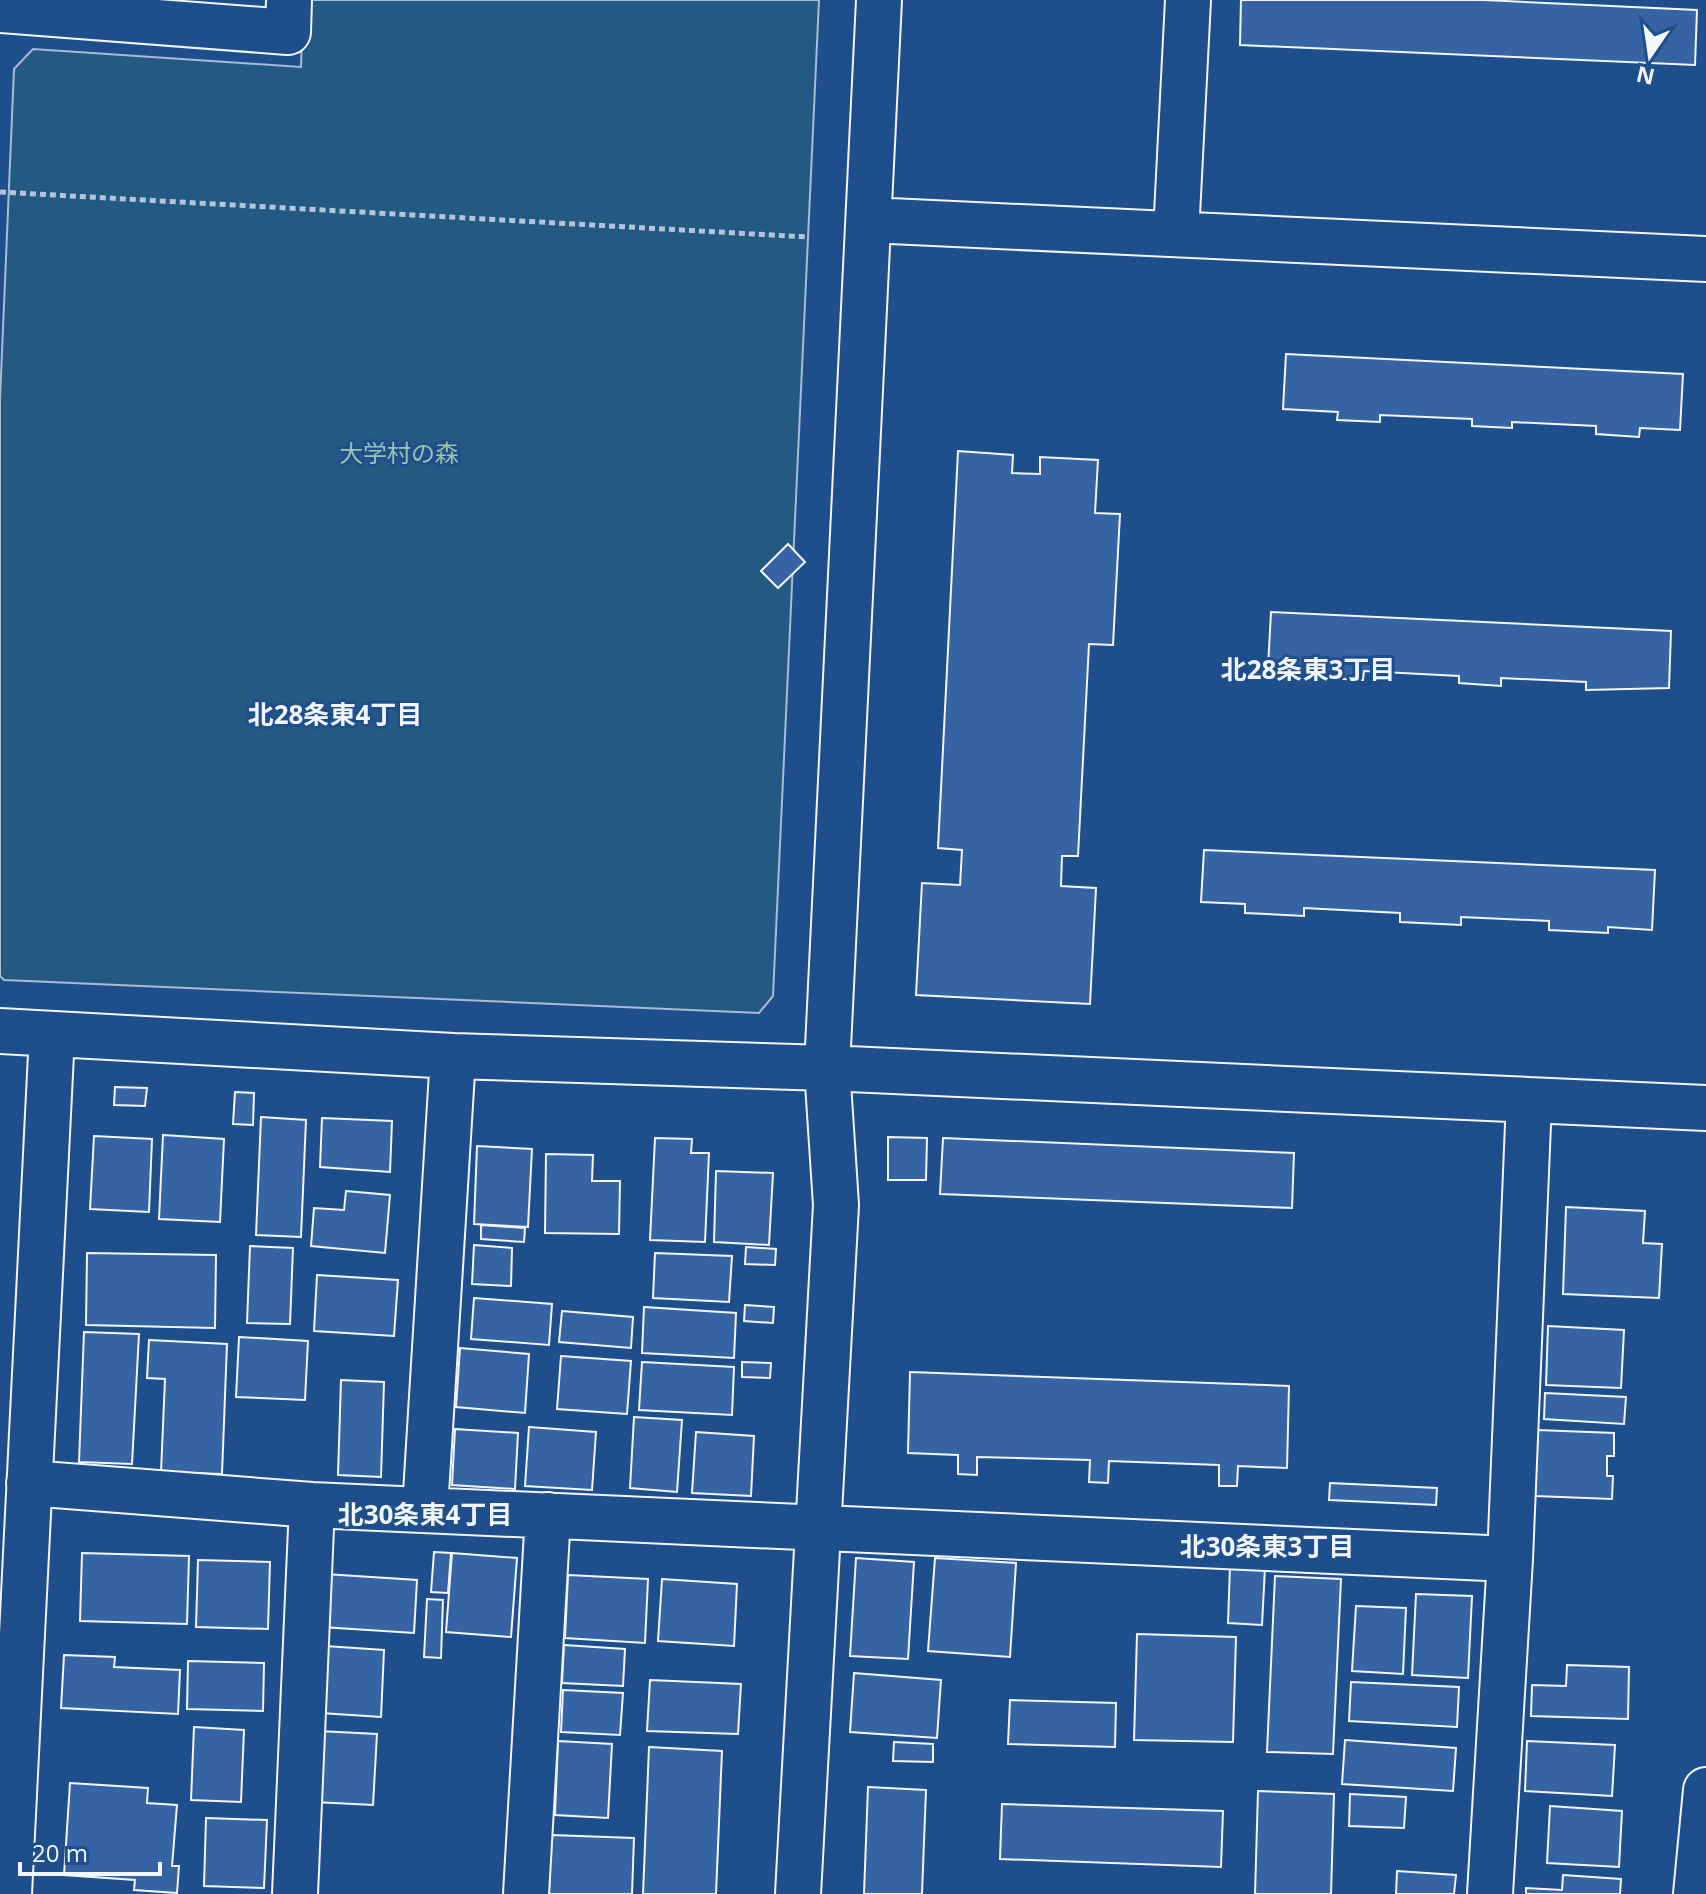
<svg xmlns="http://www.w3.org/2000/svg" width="1706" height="1894" font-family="'Open Sans','Noto Sans JP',sans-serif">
  <rect width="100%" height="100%" fill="#1f4e8c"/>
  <path fill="#245a82" stroke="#a8bbd7" stroke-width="2" d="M 303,0 L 819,0 L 773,996 L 759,1013 L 4,980 L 0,976 L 0,399 L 14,69 L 33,49 L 301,67 Z"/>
  <path fill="#3563a3" stroke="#f2f6ff" stroke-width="2" d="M 1241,0 L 1484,0 L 1697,10 L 1695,65 L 1240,45 Z
    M 1286,354 L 1683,374 L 1680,430 L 1640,428 L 1639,437 L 1596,434 L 1596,426 L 1512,422 L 1512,428 L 1472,426 L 1472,419 L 1380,415 L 1380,422 L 1337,420 L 1338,412 L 1283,409 Z
    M 958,451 L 1013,455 L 1012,473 L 1040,474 L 1040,457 L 1098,460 L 1095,513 L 1120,514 L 1113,645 L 1089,644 L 1078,856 L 1062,856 L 1061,886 L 1096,888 L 1090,1004 L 916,995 L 922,883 L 960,885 L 962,850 L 938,848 Z
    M 788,544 L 805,562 L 778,588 L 761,571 Z
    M 1271,612 L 1671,631 L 1669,688 L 1586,690 L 1586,682 L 1501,678 L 1501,686 L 1459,683 L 1459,676 L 1364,671 L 1363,680 L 1324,678 L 1325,670 L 1268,668 Z
    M 1204,850 L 1655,870 L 1652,930 L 1608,927 L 1608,933 L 1549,930 L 1549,921 L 1461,917 L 1461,925 L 1400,922 L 1400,913 L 1304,908 L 1304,916 L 1245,913 L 1245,904 L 1201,902 Z
    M 115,1087 L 147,1088 L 145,1106 L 114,1105 Z
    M 235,1092 L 254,1093 L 253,1125 L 233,1124 Z
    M 261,1117 L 306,1120 L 301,1237 L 256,1235 Z
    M 322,1118 L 392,1121 L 390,1172 L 320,1167 Z
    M 163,1135 L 224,1139 L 220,1222 L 159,1219 Z
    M 94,1136 L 152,1139 L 149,1212 L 90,1209 Z
    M 888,1137 L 927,1138 L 926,1180 L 888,1180 Z
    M 655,1138 L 692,1139 L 691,1153 L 709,1153 L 705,1242 L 650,1240 Z
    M 943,1138 L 1294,1153 L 1292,1208 L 940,1194 Z
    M 477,1146 L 532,1149 L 528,1227 L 474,1224 Z
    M 546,1154 L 593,1155 L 592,1181 L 620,1181 L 619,1234 L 545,1233 Z
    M 716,1171 L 773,1173 L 769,1245 L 714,1242 Z
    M 346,1191 L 390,1195 L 385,1253 L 311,1246 L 314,1208 L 344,1210 Z
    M 1566,1207 L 1645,1211 L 1643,1243 L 1662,1244 L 1659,1298 L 1563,1294 Z
    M 481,1225 L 525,1228 L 524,1242 L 481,1239 Z
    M 474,1245 L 512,1248 L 511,1286 L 472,1284 Z
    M 250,1246 L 293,1248 L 290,1324 L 247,1323 Z
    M 746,1247 L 776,1249 L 775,1265 L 745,1264 Z
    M 87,1253 L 216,1255 L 215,1328 L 86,1325 Z
    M 655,1253 L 732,1256 L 729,1302 L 653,1298 Z
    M 317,1275 L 398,1280 L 394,1336 L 314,1331 Z
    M 474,1298 L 552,1304 L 549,1345 L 471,1339 Z
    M 745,1305 L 774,1307 L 773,1323 L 744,1321 Z
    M 644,1307 L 736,1313 L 734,1358 L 642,1353 Z
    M 562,1311 L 633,1317 L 631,1348 L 559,1342 Z
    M 1548,1326 L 1624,1330 L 1621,1388 L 1546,1385 Z
    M 84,1332 L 139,1334 L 132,1464 L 79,1462 Z
    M 239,1337 L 308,1341 L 305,1400 L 236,1397 Z
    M 149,1340 L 227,1344 L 222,1474 L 161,1472 L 165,1379 L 147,1378 Z
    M 460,1348 L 529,1354 L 525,1413 L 456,1407 Z
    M 561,1356 L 631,1361 L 627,1414 L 557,1409 Z
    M 642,1362 L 734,1367 L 732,1415 L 639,1410 Z
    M 742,1362 L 771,1363 L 770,1378 L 742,1377 Z
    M 910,1372 L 1289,1386 L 1287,1468 L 1238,1466 L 1237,1486 L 1219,1486 L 1219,1465 L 1109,1461 L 1108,1483 L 1089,1482 L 1090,1460 L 977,1457 L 977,1475 L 958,1474 L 958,1455 L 908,1453 Z
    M 341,1380 L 384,1382 L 381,1477 L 338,1475 Z
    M 1545,1393 L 1626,1397 L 1624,1424 L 1544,1419 Z
    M 634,1417 L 682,1420 L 677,1492 L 630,1488 Z
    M 529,1427 L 596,1432 L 592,1490 L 525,1486 Z
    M 455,1429 L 518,1433 L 515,1489 L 452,1485 Z
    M 1538,1430 L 1614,1433 L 1614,1456 L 1607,1456 L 1607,1476 L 1613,1476 L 1612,1499 L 1535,1496 Z
    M 696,1432 L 754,1436 L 751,1496 L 692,1493 Z
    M 1330,1483 L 1437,1488 L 1436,1505 L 1329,1500 Z
    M 434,1552 L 451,1553 L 448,1593 L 431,1592 Z
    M 82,1553 L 189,1556 L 187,1624 L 80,1621 Z
    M 452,1553 L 517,1558 L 511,1637 L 446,1632 Z
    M 856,1558 L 914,1562 L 908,1659 L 850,1656 Z
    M 935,1558 L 1016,1563 L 1010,1657 L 928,1651 Z
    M 198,1560 L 270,1562 L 268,1629 L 196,1627 Z
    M 1230,1566 L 1265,1567 L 1262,1625 L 1228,1623 Z
    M 325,1574 L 417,1580 L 414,1633 L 322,1627 Z
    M 568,1575 L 648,1579 L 645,1643 L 565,1638 Z
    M 1275,1576 L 1341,1579 L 1333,1754 L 1267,1752 Z
    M 662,1579 L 737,1584 L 734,1646 L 658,1641 Z
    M 1416,1594 L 1472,1596 L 1468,1678 L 1412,1675 Z
    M 427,1599 L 443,1600 L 441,1658 L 424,1657 Z
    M 1356,1606 L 1406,1608 L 1403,1674 L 1352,1671 Z
    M 1137,1634 L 1236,1637 L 1233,1742 L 1134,1740 Z
    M 564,1645 L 625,1649 L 623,1686 L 562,1683 Z
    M 325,1646 L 384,1650 L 381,1717 L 321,1713 Z
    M 64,1655 L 115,1657 L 114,1667 L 180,1670 L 178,1714 L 61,1708 Z
    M 188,1661 L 264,1663 L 263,1711 L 187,1709 Z
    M 1567,1665 L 1629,1667 L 1628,1719 L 1531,1716 L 1532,1685 L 1566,1686 Z
    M 854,1673 L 941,1680 L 937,1738 L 850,1732 Z
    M 650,1680 L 741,1684 L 738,1734 L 647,1731 Z
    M 1351,1682 L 1459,1687 L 1457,1727 L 1349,1721 Z
    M 563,1690 L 623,1693 L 620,1735 L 561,1732 Z
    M 1010,1700 L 1116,1703 L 1115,1747 L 1008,1744 Z
    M 194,1727 L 244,1730 L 241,1802 L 191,1800 Z
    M 318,1731 L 377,1734 L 373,1805 L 314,1802 Z
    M 1345,1740 L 1456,1748 L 1453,1791 L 1342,1784 Z
    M 558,1741 L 612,1744 L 608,1818 L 555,1815 Z
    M 1527,1741 L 1615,1745 L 1612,1796 L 1525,1791 Z
    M 894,1742 L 933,1744 L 933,1762 L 893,1761 Z
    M 649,1747 L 722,1751 L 716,1894 L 643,1894 Z
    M 70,1783 L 148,1788 L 147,1803 L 177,1805 L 172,1866 L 179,1866 L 177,1893 L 134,1890 L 135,1880 L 64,1875 Z
    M 868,1787 L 926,1790 L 922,1894 L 864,1894 Z
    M 1258,1791 L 1334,1794 L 1331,1894 L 1255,1894 Z
    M 1350,1794 L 1406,1797 L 1404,1828 L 1349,1826 Z
    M 1002,1804 L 1223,1811 L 1221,1867 L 1000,1859 Z
    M 1550,1806 L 1622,1811 L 1619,1867 L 1547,1863 Z
    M 206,1818 L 267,1820 L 264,1888 L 204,1886 Z
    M 551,1835 L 634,1838 L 632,1894 L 549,1894 Z
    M 1397,1871 L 1456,1875 L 1454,1894 L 1396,1894 Z
    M 1563,1875 L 1621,1879 L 1620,1894 L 1526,1894 L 1526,1888 L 1562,1890 Z"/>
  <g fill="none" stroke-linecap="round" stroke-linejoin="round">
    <g stroke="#f2f6ff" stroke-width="48">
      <path id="minor" d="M 0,10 L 288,32 L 289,0
        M 869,220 L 1706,259
        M 1176,234 L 1188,0
        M 0,1031 L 453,1056 L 827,1068 L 1706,1108
        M 29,1483 L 312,1505 L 1510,1559
        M 425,1510 L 453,1056
        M 9,1894 L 52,1034
        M 295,1894 L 312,1505
        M 526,1894 L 548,1515
        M 798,1894 L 836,1205 L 827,1068 L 879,0
        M 1490,1894 L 1510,1559 L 1529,1100
        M 1696,1894 L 1706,1790"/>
    </g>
    <path stroke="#b3c4dc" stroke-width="5" stroke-dasharray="6 4" stroke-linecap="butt" d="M 0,192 L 808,237"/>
    <use href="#minor" stroke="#1f4e8c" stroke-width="44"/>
  </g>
  <g text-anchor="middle" stroke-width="6" stroke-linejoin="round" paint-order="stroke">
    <g font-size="24" fill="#97c8a6" stroke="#1f4e8c">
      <text x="399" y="462">大学村の森</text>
    </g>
    <g font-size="26" font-weight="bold" fill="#f2f6ff" stroke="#1f4e8c">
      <text x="1308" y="679">北28条東3丁目</text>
      <text x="335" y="724">北28条東4丁目</text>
      <text x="425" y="1524">北30条東4丁目</text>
      <text x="1267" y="1556">北30条東3丁目</text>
    </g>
  </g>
  <g transform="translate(1650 56) rotate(193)" stroke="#1f4e8c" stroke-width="6" paint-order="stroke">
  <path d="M0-6L14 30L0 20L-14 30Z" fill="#f2f6ff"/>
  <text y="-12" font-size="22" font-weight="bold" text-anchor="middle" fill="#f2f6ff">N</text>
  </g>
  <path d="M20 1862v12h140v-12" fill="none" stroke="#f2f6ff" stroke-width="4"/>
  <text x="32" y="1862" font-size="24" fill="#f2f6ff" stroke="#1f4e8c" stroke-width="6" paint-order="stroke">20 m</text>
</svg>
